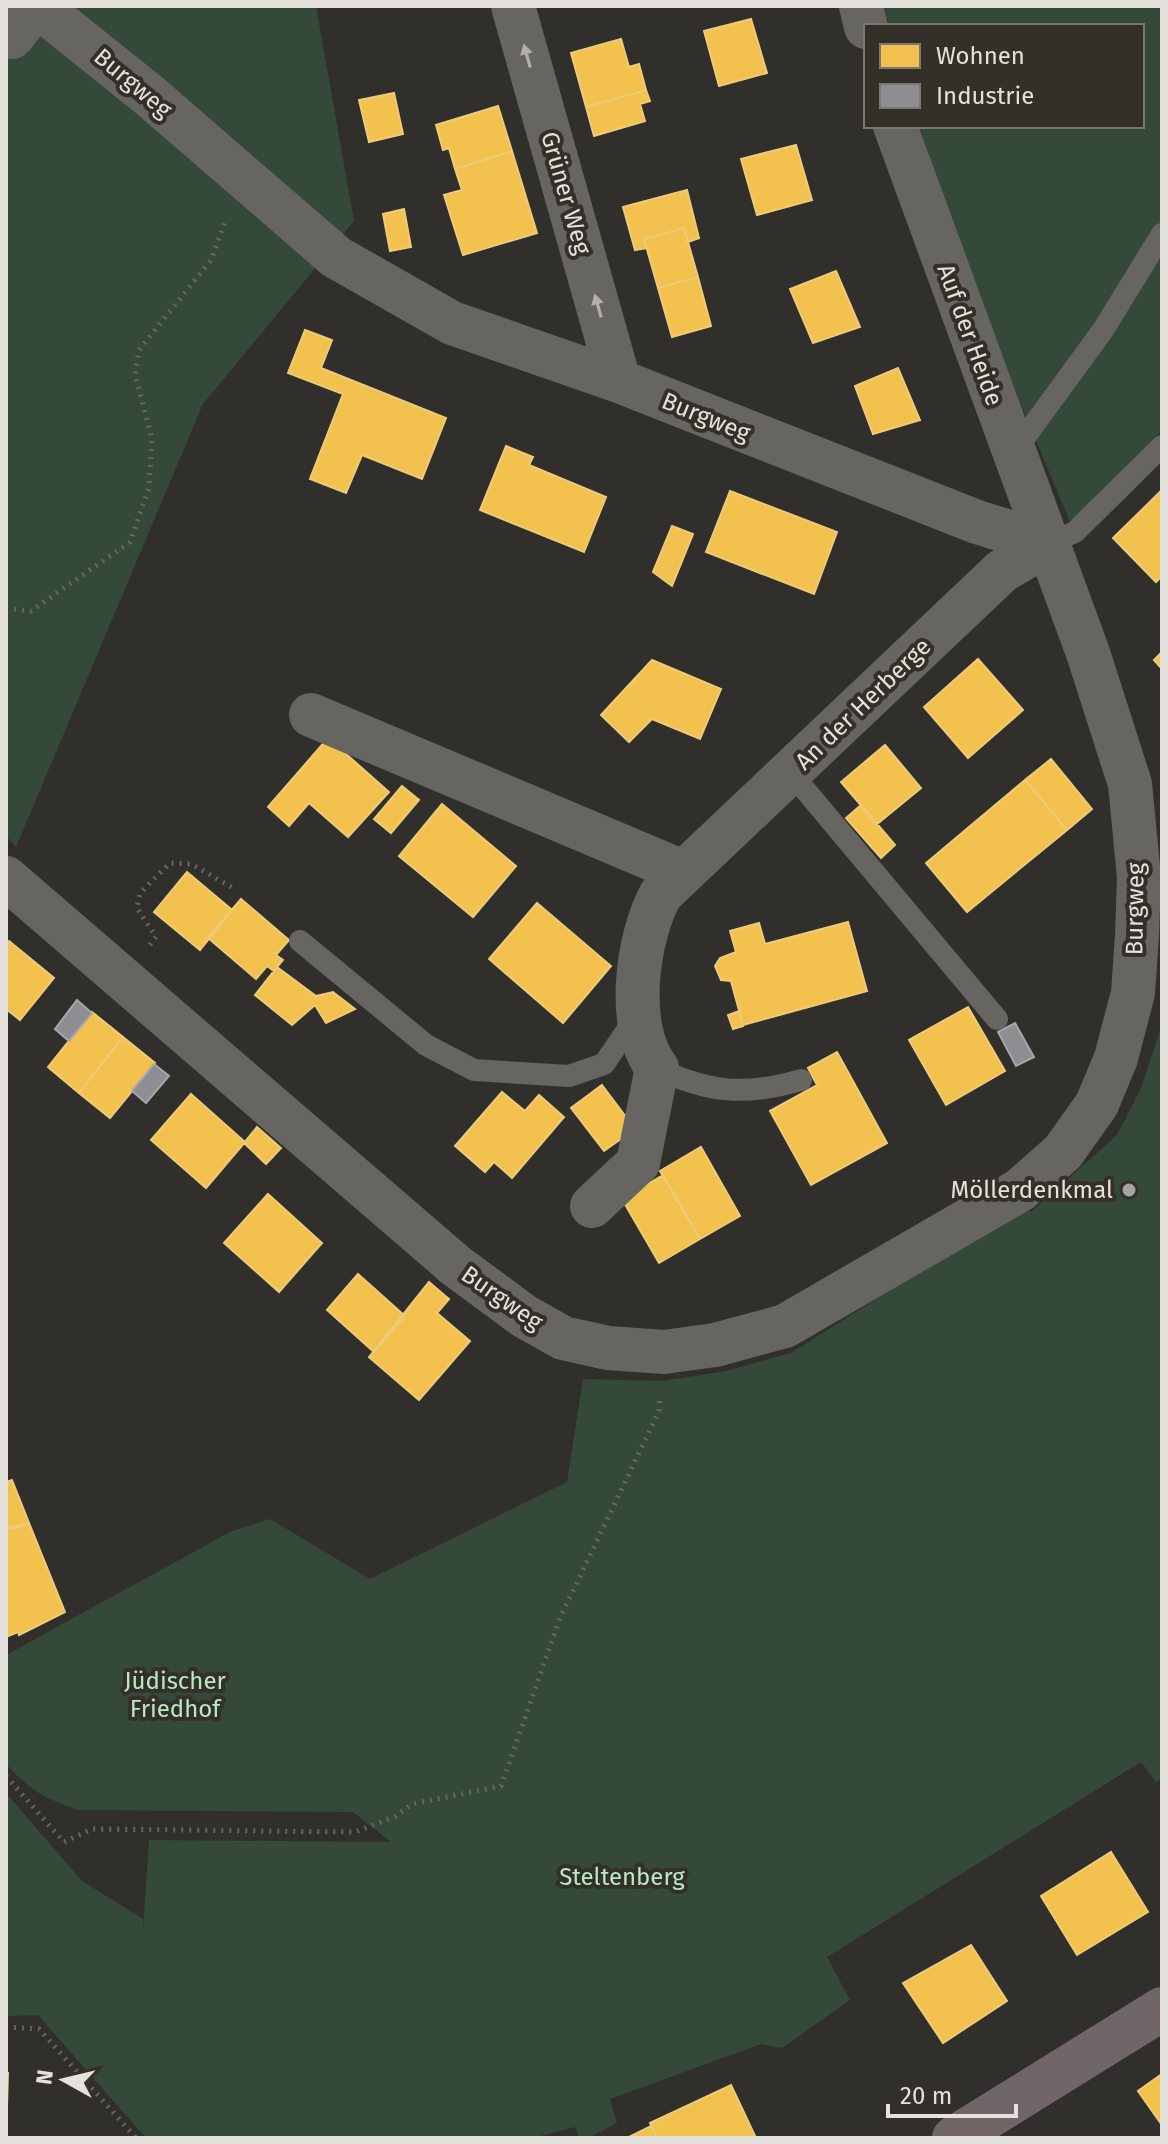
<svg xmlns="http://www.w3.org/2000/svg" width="1168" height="2144" font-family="'Fira Sans',sans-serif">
  <rect width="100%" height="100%" fill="#312f2c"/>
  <path fill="#35493a" d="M 6,6 L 316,6 L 354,221 L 203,404 L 16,847 L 6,836 Z
    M 884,6 L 1162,6 L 1162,430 L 1071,524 L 987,323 L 919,126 L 1142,126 L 1142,26 L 889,26 Z
    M 1162,1024 L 1162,1778 L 1156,1782 L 1141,1762 L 827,1957 L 850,2000 L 782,2048 L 761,2044 L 610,2099 L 617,2123 L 588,2138 L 580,2138 L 575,2127 L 532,2138 L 146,2138 L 38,2015 L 6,2016 L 6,1793 L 82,1881 L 143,1919 L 143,1930 L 149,1840 L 391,1842 L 353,1812 L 78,1810 C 44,1798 30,1790 6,1764 L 6,1655 L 230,1532 L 270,1519 L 370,1579 L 567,1482 L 583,1379 L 662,1381 L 726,1371 L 791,1353 L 1023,1206 L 1031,1212 L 1117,1135 L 1141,1088 Z"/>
  <path fill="#f2c14e" stroke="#eecb79" stroke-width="2" d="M 751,19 L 767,73 L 719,86 L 704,31 Z
    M 621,39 L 629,67 L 639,64 L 646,90 L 586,107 L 571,53 Z
    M 646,90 L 650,101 L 640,104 L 645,121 L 594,136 L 586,107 Z
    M 394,93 L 403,134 L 369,142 L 359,100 Z
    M 498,106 L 512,151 L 455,169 L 449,148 L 443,150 L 436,125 Z
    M 796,145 L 812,200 L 757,215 L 741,159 Z
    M 512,151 L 537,233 L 463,255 L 444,195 L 462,190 L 455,169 Z
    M 687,190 L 699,238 L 688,242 L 684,228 L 644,239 L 647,248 L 635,250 L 623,207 Z
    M 404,209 L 411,247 L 390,251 L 383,214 Z
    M 684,228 L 698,277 L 658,288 L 644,239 Z
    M 836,271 L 860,327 L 813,343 L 790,289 Z
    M 698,277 L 711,326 L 672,337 L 658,288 Z
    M 305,330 L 332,340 L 321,368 L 446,418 L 422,479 L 362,455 L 346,493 L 310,479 L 343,394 L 288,373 Z
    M 898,368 L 920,420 L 873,434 L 855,386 Z
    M 506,446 L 533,457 L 529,465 L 606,497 L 584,552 L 480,510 Z
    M 1162,490 L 1162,576 L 1156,582 L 1113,538 Z
    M 730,491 L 837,532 L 814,594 L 706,552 Z
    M 672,526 L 693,534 L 672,586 L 653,572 Z
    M 1162,652 L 1162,669 L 1154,660 Z
    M 978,659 L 1023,710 L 968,758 L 924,707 Z
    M 652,660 L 721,689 L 700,739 L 652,719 L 629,742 L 601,715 Z
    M 328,738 L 389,792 L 348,837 L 309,803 L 289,826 L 268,807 Z
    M 885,745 L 921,788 L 877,824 L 841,782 Z
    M 1051,759 L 1092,809 L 1067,830 L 1025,780 Z
    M 1025,780 L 1067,830 L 967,912 L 926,863 Z
    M 402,786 L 419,800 L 391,833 L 374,819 Z
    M 442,804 L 516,866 L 473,917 L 399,856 Z
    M 861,805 L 895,845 L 881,858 L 846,818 Z
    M 187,872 L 232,910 L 200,950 L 154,912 Z
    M 241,899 L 289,940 L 276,955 L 283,960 L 277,967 L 274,971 L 267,966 L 256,979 L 208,938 Z
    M 537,903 L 611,966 L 563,1023 L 489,959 Z
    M 848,922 L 867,991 L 743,1025 L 731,981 L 721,980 L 715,966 L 720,958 L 736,952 L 730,931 L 759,923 L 765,944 Z
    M 9,941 L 54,978 L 20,1020 L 6,1009 L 6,944 Z
    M 277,967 L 316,996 L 333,992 L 355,1009 L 326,1023 L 315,1005 L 292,1025 L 255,995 Z
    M 968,1007 L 1005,1071 L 946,1105 L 909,1040 Z
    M 739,1011 L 743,1026 L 733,1029 L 728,1015 Z
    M 92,1012 L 123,1037 L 79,1093 L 48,1067 Z
    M 123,1037 L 155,1063 L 110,1118 L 79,1093 Z
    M 837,1052 L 887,1143 L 811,1185 L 770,1111 L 817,1085 L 808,1068 Z
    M 602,1085 L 635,1129 L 604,1151 L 571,1108 Z
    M 502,1092 L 525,1111 L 539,1095 L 564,1117 L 512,1178 L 494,1162 L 485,1172 L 455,1146 Z
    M 191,1094 L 245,1142 L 206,1188 L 151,1140 Z
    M 257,1127 L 281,1148 L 266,1164 L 244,1143 Z
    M 701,1147 L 740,1216 L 700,1239 L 660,1171 Z
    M 663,1175 L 700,1239 L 659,1263 L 622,1199 Z
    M 268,1194 L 322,1243 L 279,1292 L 224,1243 Z
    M 358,1274 L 405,1316 L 374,1352 L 327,1310 Z
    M 429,1282 L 449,1299 L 437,1313 L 470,1341 L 419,1400 L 369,1357 Z
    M 12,1480 L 29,1523 L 14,1529 L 13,1526 L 6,1529 L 6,1482 Z
    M 29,1523 L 65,1612 L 19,1635 L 18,1632 L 6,1637 L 6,1529 Z
    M 1111,1852 L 1148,1912 L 1077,1955 L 1041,1896 Z
    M 971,1945 L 1007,2001 L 943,2043 L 903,1983 Z
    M 6,2073 L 8,2073 L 6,2138 Z
    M 1162,2074 L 1162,2125 L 1138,2091 Z
    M 731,2085 L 756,2138 L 657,2138 L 650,2123 Z
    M 651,2126 L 657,2138 L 627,2138 Z"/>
  <path fill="#8d8d92" stroke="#a7a6a9" stroke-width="2" d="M 77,1000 L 92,1013 L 69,1041 L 55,1029 Z
    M 1015,1023 L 1034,1057 L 1016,1066 L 998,1032 Z
    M 154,1064 L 169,1076 L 146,1103 L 132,1091 Z"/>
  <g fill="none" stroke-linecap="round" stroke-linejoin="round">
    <path stroke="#676563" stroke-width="5" stroke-dasharray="2 6" stroke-linecap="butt" d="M 6,608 L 31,611 L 130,542 L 149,488 L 152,439 L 135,375 L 139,350 L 211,260 L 226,219
      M 150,945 L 156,937 L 137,908 L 140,893 L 170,863 L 191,864 L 233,888
      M 6,1776 L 64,1842 L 92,1829 L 355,1832 L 396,1816 L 412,1804 L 501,1786 L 560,1618 L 659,1411 L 660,1396
      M 6,2027 L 39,2029 L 136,2138"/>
    <path stroke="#676562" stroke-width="22" d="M 1014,452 L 1103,330 L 1162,234
      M 1048,544 L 1075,532 L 1162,446
      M 791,773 L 997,1019
      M 300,941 L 426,1045 L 474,1070 L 569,1076 L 604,1064 L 636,1017
      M 657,1068 C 708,1093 746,1096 801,1080"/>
    <path stroke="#676562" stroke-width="44" d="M 38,6 L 150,96 L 336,257 L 452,323 L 619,381 L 977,522 L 1048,544
      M 513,6 L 619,381
      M 861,6 L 866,27
      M 6,36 L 12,37 L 36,6
      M 311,715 L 683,872
      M 6,878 L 455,1265 L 524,1316 L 563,1338 L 608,1348 L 664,1352 L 715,1345 L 785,1326 L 1020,1190 L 1063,1152 L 1097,1104 L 1116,1058 L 1133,993 L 1137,936 L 1139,877 L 1130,784 L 1088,653 L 895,126
      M 592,1206 L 638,1163 L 657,1068 C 625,1027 637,937 661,894 L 1002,571 L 1048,544"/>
    <path stroke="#716667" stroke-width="44" d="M 954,2138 L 1162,2009"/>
  </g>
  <defs><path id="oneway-solid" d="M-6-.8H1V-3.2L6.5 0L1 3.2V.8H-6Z" transform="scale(2)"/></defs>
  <g fill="#b3b0ac">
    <use href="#oneway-solid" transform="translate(527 56) rotate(-106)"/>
    <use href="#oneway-solid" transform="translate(598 306) rotate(-106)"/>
  </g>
  <circle fill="#a6a3a0" stroke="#342f29" stroke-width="3" cx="1129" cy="1190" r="8"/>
  <g text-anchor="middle" stroke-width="8" stroke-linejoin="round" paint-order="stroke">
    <g font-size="24" fill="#e5e2de" stroke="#342f29">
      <text transform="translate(133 83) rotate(40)" y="8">Burgweg</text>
      <text transform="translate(566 193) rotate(74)" y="8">Grüner Weg</text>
      <text transform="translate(970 335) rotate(70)" y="8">Auf der Heide</text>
      <text transform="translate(706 417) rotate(22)" y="8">Burgweg</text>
      <text transform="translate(863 704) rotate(-44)" y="8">An der Herberge</text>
      <text transform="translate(1135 909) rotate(-89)" y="8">Burgweg</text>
      <text transform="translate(502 1298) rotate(35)" y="8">Burgweg</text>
    </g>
    <g font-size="24" fill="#e5e2de" stroke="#342f29" text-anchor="end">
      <text x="1113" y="1198">Möllerdenkmal</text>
    </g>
    <g font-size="24" fill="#b6ebc3" stroke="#342f29">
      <text x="175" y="1689">Jüdischer<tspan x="175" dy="28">Friedhof</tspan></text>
      <text x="622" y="1885">Steltenberg</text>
    </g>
  </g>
  <rect width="1168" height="2144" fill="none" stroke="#e5e2de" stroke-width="16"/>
  <rect x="864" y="24" width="280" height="104" fill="#342f29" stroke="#7b7771" stroke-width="2"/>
  <rect x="880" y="44" width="40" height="24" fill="#f2c14e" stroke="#7b7771" stroke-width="2"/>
  <text x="936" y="64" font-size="24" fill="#e5e2de">Wohnen</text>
  <rect x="880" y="84" width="40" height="24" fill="#8d8d92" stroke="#7b7771" stroke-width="2"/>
  <text x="936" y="104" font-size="24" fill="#e5e2de">Industrie</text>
  <g transform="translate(64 2080) rotate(278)" stroke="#342f29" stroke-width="6" paint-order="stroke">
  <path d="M0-6L14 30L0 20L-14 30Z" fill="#e5e2de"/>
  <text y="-12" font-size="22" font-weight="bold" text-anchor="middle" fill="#e5e2de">N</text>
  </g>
  <path d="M888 2104v12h128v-12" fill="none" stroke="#e5e2de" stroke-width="4"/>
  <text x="900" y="2104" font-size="24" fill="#e5e2de" stroke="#342f29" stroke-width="6" paint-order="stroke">20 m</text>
</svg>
